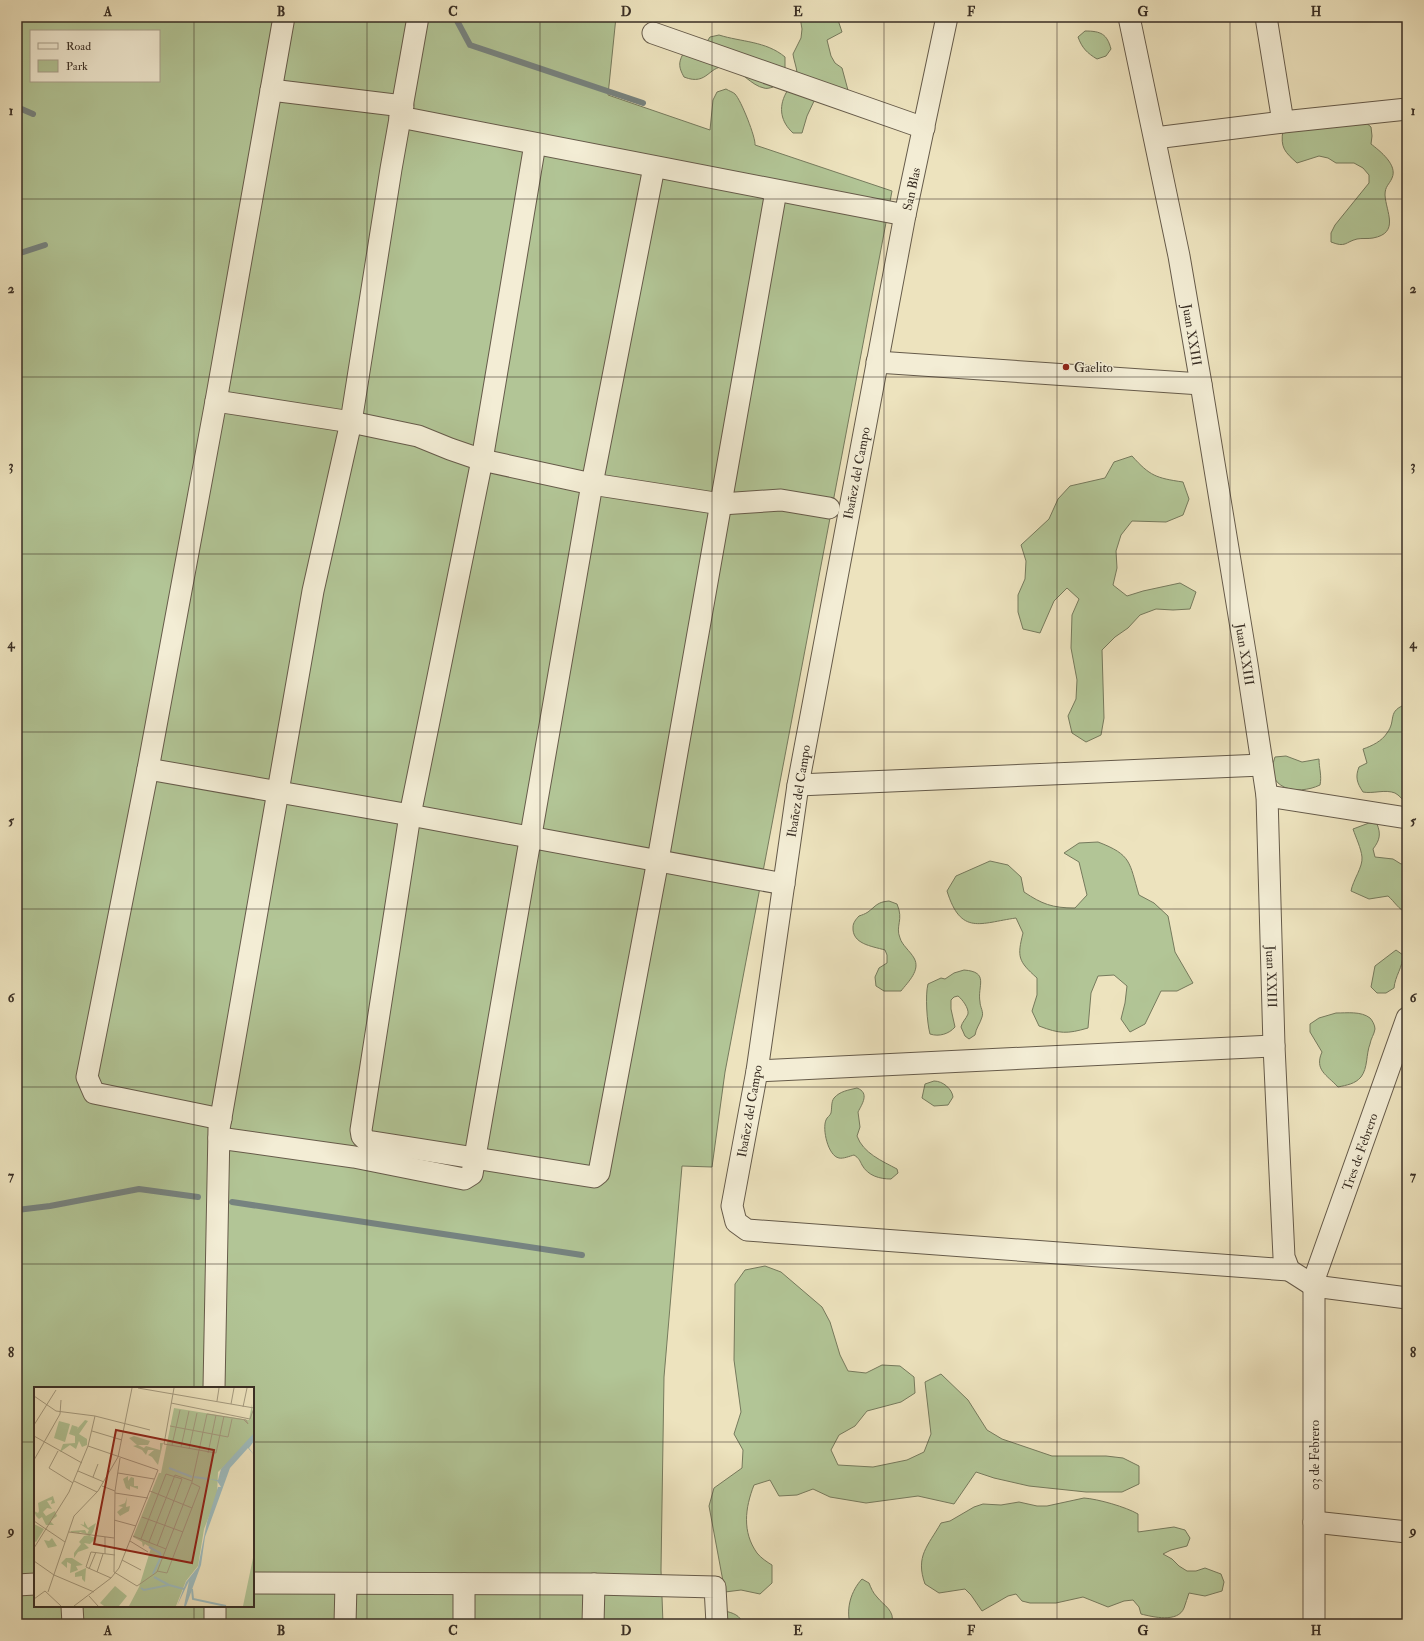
<svg xmlns="http://www.w3.org/2000/svg" width="1424" height="1641" font-family="'IM FELL Double Pica',serif">
  <rect width="100%" height="100%" fill="#ede3be"/>
  <filter id="stains"><feTurbulence type="fractalNoise" baseFrequency=".005" numOctaves="4"/><feColorMatrix values="0 0 0 0 .2 0 0 0 0 .09 0 0 0 0 .02 0 0 0 .5 -.17"/></filter>
  <radialGradient id="worn" r=".72"><stop offset=".6" stop-color="#630" stop-opacity="0"/><stop offset="1" stop-color="#630" stop-opacity=".3"/></radialGradient>
  <path fill="#b2c596" stroke="#767a5d" fill-rule="evenodd" d="M 17,17 L 616,17 L 608,95 L 710,130 L 713,100 L 717,92 L 726,89 C 729,91 733,92 735,94 C 741,100 756,138 755,145 L 892,191 L 725,1072 L 712,1167 L 682,1166 L 664,1377 L 661,1570 L 663,1624 L 17,1624 ZM 31,31 L 159,31 L 159,81 L 31,81 ZM 35,1388 L 253,1388 L 253,1606 L 35,1606 Z
    M 800,17 L 837,17 L 842,32 L 827,40 L 831,56 L 835,63 L 842,68 L 849,94 L 815,99 L 807,116 L 802,133 L 793,133 C 781,122 778,108 786,93 C 789,88 796,84 797,78 C 798,70 794,62 793,54 L 801,38 L 802,29 Z
    M 1085,31 C 1101,31 1107,34 1111,49 L 1106,56 L 1097,59 C 1087,53 1082,48 1078,37 Z
    M 719,35 C 741,42 766,41 785,57 L 785,75 L 773,87 C 770,88 766,89 764,88 C 752,86 740,70 729,67 C 708,63 709,87 684,77 C 679,68 678,63 683,54 L 700,52 L 710,37 Z
    M 1364,121 L 1371,127 L 1372,136 L 1371,144 C 1380,151 1398,165 1392,178 C 1389,185 1385,186 1385,195 C 1386,212 1400,233 1373,238 C 1368,239 1362,238 1357,239 C 1345,242 1346,248 1331,242 L 1331,233 L 1335,225 L 1369,183 L 1369,175 L 1363,168 L 1354,163 L 1336,163 L 1328,158 L 1319,156 L 1297,163 C 1285,152 1280,148 1283,130 Z
    M 1132,456 C 1150,476 1156,478 1183,482 L 1189,499 L 1183,515 L 1166,522 L 1132,521 L 1121,535 L 1116,551 L 1117,568 L 1113,585 L 1127,596 L 1143,591 L 1180,583 L 1196,592 L 1190,609 L 1173,610 L 1156,609 L 1140,615 L 1128,628 L 1115,637 L 1102,650 L 1104,718 L 1101,735 L 1086,742 L 1072,733 L 1068,716 L 1076,699 L 1077,680 L 1071,648 L 1072,615 L 1079,599 L 1067,588 L 1054,601 L 1040,633 L 1023,629 L 1018,612 L 1018,595 L 1025,579 L 1026,561 L 1021,545 L 1049,519 L 1058,499 L 1070,486 L 1105,478 L 1114,462 Z
    M 1407,704 L 1407,804 C 1403,800 1399,795 1395,793 C 1385,789 1373,794 1363,792 C 1357,783 1355,777 1359,767 L 1367,763 L 1363,749 C 1372,746 1382,741 1387,733 C 1397,720 1386,711 1407,704 Z
    M 1286,756 L 1302,762 L 1319,759 C 1319,768 1322,776 1320,785 C 1297,796 1263,789 1275,757 Z
    M 1369,823 L 1377,824 C 1381,834 1380,840 1373,849 L 1375,857 L 1393,859 L 1401,864 L 1407,863 L 1407,913 C 1398,909 1395,902 1388,896 L 1369,899 L 1351,891 C 1353,880 1363,867 1362,857 C 1361,848 1356,838 1353,829 Z
    M 1098,842 C 1132,855 1129,862 1139,895 L 1154,903 L 1168,916 L 1175,952 L 1193,983 L 1177,991 L 1161,991 L 1145,1024 L 1130,1032 L 1121,1019 L 1125,1003 L 1127,986 L 1114,975 L 1098,976 L 1091,993 L 1088,1028 C 1067,1034 1060,1034 1039,1026 L 1032,1011 L 1037,995 L 1037,978 C 1018,961 1017,957 1023,933 L 1016,918 C 980,923 961,936 947,891 L 956,876 L 990,861 L 1008,865 L 1021,877 L 1024,892 C 1042,904 1052,908 1075,908 L 1087,895 L 1079,862 L 1064,853 L 1079,843 Z
    M 889,901 L 897,904 C 904,920 895,926 900,938 C 902,945 910,951 914,958 C 921,970 908,982 901,991 L 884,991 L 876,986 L 875,977 L 879,968 L 887,963 L 887,955 L 885,950 C 871,946 852,944 853,927 C 853,923 856,919 859,916 C 862,915 865,914 868,912 C 876,906 877,902 889,901 Z
    M 1396,950 L 1403,955 C 1403,967 1395,976 1394,988 L 1386,993 L 1377,993 L 1371,987 L 1375,966 Z
    M 964,970 C 990,972 977,986 980,1002 C 980,1007 984,1012 982,1017 C 980,1024 976,1028 975,1035 L 969,1039 L 965,1036 L 961,1027 C 962,1022 966,1019 968,1014 C 969,1008 962,999 958,996 L 954,997 L 951,1000 L 951,1009 L 955,1027 C 949,1034 939,1037 930,1034 C 927,1023 925,995 928,984 L 941,978 L 945,979 L 954,973 Z
    M 1336,1013 C 1347,1013 1361,1011 1370,1018 C 1372,1020 1375,1025 1375,1029 C 1374,1035 1371,1038 1370,1044 C 1366,1054 1368,1068 1361,1077 C 1355,1084 1347,1085 1338,1087 C 1327,1075 1314,1070 1322,1052 L 1310,1032 L 1310,1024 L 1319,1018 Z
    M 934,1081 C 943,1081 952,1089 953,1097 L 948,1105 L 934,1106 L 922,1098 L 925,1084 Z
    M 857,1088 C 870,1093 862,1104 858,1112 L 860,1127 L 857,1136 C 863,1153 882,1161 897,1169 L 898,1173 L 891,1179 C 880,1179 868,1176 862,1165 C 860,1161 859,1158 854,1155 C 850,1156 843,1159 839,1158 C 828,1156 822,1129 826,1120 C 827,1117 830,1116 831,1113 C 832,1108 831,1102 834,1098 C 840,1091 849,1090 857,1088 Z
    M 765,1266 L 781,1272 L 822,1307 L 830,1322 L 840,1355 L 848,1371 L 866,1373 L 882,1365 L 900,1366 L 914,1377 L 915,1393 L 901,1402 L 867,1411 L 855,1426 L 839,1435 L 831,1450 L 838,1465 L 873,1467 L 907,1460 L 924,1452 L 931,1434 L 925,1382 L 941,1374 L 968,1400 L 987,1430 L 1002,1439 L 1052,1456 L 1106,1456 L 1123,1458 L 1139,1466 L 1139,1484 L 1122,1492 L 1086,1492 L 1029,1486 L 994,1478 L 976,1472 L 954,1504 L 918,1496 L 866,1503 L 830,1497 L 813,1489 L 797,1495 L 779,1496 L 770,1480 L 754,1485 C 745,1508 742,1532 757,1553 C 761,1558 767,1562 772,1565 L 772,1583 L 760,1594 L 741,1590 L 725,1592 L 709,1506 L 714,1488 L 742,1468 L 743,1450 L 734,1434 L 741,1412 L 734,1360 L 735,1284 L 745,1270 Z
    M 1084,1498 C 1098,1499 1126,1507 1138,1514 L 1138,1532 L 1174,1527 L 1185,1530 L 1190,1538 L 1187,1546 L 1171,1550 L 1163,1554 L 1172,1559 L 1179,1566 L 1187,1571 L 1196,1571 L 1205,1568 L 1221,1574 L 1224,1582 L 1222,1591 L 1205,1596 L 1189,1593 C 1187,1598 1186,1603 1184,1608 C 1178,1623 1153,1617 1141,1614 L 1139,1607 L 1133,1600 L 1124,1601 L 1108,1607 L 1083,1597 L 1056,1603 L 1030,1603 L 1022,1601 L 1016,1594 L 1008,1596 L 982,1611 L 971,1595 L 965,1589 L 939,1593 L 925,1584 C 915,1556 928,1546 941,1523 L 950,1521 L 974,1507 L 983,1504 L 1001,1505 L 1019,1502 L 1037,1506 L 1047,1506 Z
    M 862,1579 L 869,1583 C 871,1588 873,1593 877,1597 C 884,1606 895,1610 892,1624 L 850,1624 C 846,1608 851,1591 862,1579 Z
    M 725,1611 C 733,1613 740,1615 743,1624 L 712,1624 Z"/>
  <g fill="none" stroke-linecap="round" stroke-linejoin="round">
    <path stroke="#768380" stroke-width="6" d="M 455,17 L 470,45 L 643,103
      M 17,107 L 33,114
      M 17,254 L 45,245
      M 232,1202 L 582,1255
      M 17,1210 L 50,1206 L 139,1189 L 198,1197"/>
    <g stroke="#665b4a" stroke-width="23">
      <g id="minor">
        <path d="M 947,17 L 905,215 L 798,785 L 757,1071 L 732,1206 L 736,1222 L 747,1230 L 1289,1270"/>
        <path id="s1" d="M 1129,17 L 1179,256 L 1201,384 L 1247,664 L 1267,796 L 1274,1046 L 1284,1257 L 1289,1270 L 1314,1286 L 1407,1298"/>
        <path d="M 1266,17 L 1283,122"/>
        <path d="M 653,33 L 924,128"/>
        <path d="M 271,90 L 403,106"/>
        <path d="M 400,117 L 905,215"/>
        <path d="M 1155,138 L 1283,122 L 1407,109"/>
        <path d="M 535,144 L 482,460 L 410,815 L 361,1130 L 362,1136 L 367,1141 L 594,1177 L 599,1173 L 658,860 L 776,191"/>
        <path d="M 877,362 L 1201,384"/>
        <path d="M 216,401 L 351,422 L 418,436 L 450,449 L 482,460 L 592,484 L 721,504 L 781,500 L 829,508"/>
        <path d="M 148,769 L 410,815 L 784,884"/>
        <path d="M 798,785 L 1262,765"/>
        <path d="M 1267,796 L 1407,818"/>
        <path d="M 757,1071 L 1274,1046"/>
        <path d="M 221,1119 L 94,1093 L 87,1077 L 148,769 L 216,401 L 284,17"/>
        <path d="M 219,1138 L 354,1157 L 464,1179 L 472,1174 L 592,484 L 654,167"/>
        <path d="M 214,1388 L 219,1129 L 313,591 L 351,422 L 391,169 L 418,17"/>
        <path d="M 1314,1522 L 1407,1532"/>
        <path d="M 253,1583 L 594,1584 L 715,1587 L 717,1624"/>
        <path d="M 17,1585 L 35,1584"/>
        <path d="M 72,1606 L 73,1624"/>
        <path d="M 215,1624 L 215,1606"/>
        <path d="M 345,1624 L 346,1584"/>
        <path d="M 464,1624 L 464,1584"/>
        <path d="M 593,1624 L 594,1584"/>
        <path id="s2" d="M 1314,1624 L 1314,1286 L 1316,1274 L 1407,1018"/>
      </g>
    </g>
    <use href="#minor" stroke="#f3edd5" stroke-width="21"/>
  </g>
  <path fill="none" stroke="#392e24" stroke-width="1" stroke-opacity="0.55" d="M 194,17 L 194,1388M 367,17 L 367,1624M 540,17 L 540,1624M 712,17 L 712,1624M 884,17 L 884,1624M 1057,17 L 1057,1624M 1230,17 L 1230,1624M 17,199 L 1407,199M 17,377 L 1407,377M 17,554 L 1407,554M 17,732 L 1407,732M 17,909 L 1407,909M 17,1087 L 1407,1087M 17,1264 L 1407,1264M 17,1442 L 35,1442M 253,1442 L 1407,1442M 194,1606 L 194,1624"/>
  <circle fill="#8f2418" stroke="#f3edd5" stroke-width="1.5" cx="1066" cy="367" r="4"/>
  <g text-anchor="middle" stroke-width="3" stroke-linejoin="round" paint-order="stroke">
    <g font-size="13" fill="#392e24" stroke="#f3edd5">
      <text transform="translate(911 189) rotate(-78)" y="5">San Blas</text>
      <text dy="5" stroke="none"><textPath href="#s1" startOffset="324">Juan XXIII</textPath></text>
      <text transform="translate(856 473) rotate(-79)" y="5">Ibañez del Campo</text>
      <text dy="5" stroke="none"><textPath href="#s1" startOffset="648">Juan XXIII</textPath></text>
      <text transform="translate(798 791) rotate(-81)" y="5">Ibañez del Campo</text>
      <text dy="5" stroke="none"><textPath href="#s1" startOffset="972">Juan XXIII</textPath></text>
      <text transform="translate(749 1111) rotate(-80)" y="5">Ibañez del Campo</text>
      <text dy="5" stroke="none"><textPath href="#s2" startOffset="480">Tres de Febrero</textPath></text>
      <text transform="translate(1314 1455) rotate(-90)" y="5">03 de Febrero</text>
    </g>
    <g font-size="13" fill="#392e24" stroke="#f3edd5" text-anchor="start">
      <text x="1074" y="372">Gaelito</text>
    </g>
  </g>
  <g transform="translate(34 1387)">
    <rect width="220" height="220" fill="#ede3be"/>
    <path d="M 218,17 L 220,51 L 184,85 L 183,109 L 170,142 L 164,179 L 152,194 L 142,219 L 95,219 L 105,200 L 117,161 L 111,157 L 109,160 L 108,155 L 99,150 L 125,86 L 127,86 L 140,21 L 215,33 ZM 51,33 L 54,34 L 45,47 L 53,52 L 53,58 L 48,60 L 45,54 L 42,62 L 36,58 L 26,65 L 29,57 L 41,56 L 41,49 L 35,47 L 38,38 L 44,40 L 43,42 ZM 25,34 L 36,37 L 31,55 L 20,51 ZM 100,49 L 116,54 L 114,58 L 104,58 L 110,61 L 112,59 L 126,63 L 126,56 L 129,56 L 124,78 L 118,70 L 114,68 L 120,63 L 114,63 L 112,68 L 108,63 L 99,59 L 103,58 L 95,51 ZM 94,89 L 94,94 L 97,90 L 100,91 L 100,99 L 104,99 L 104,102 L 96,99 L 96,103 L 92,101 L 89,92 ZM 19,109 L 21,116 L 17,117 L 18,113 L 13,114 L 18,122 L 13,121 L 9,125 L 12,129 L 21,124 L 23,129 L 16,134 L 20,138 L 12,138 L 8,130 L 5,132 L 2,129 L 0,124 L 4,126 L 5,124 L 4,116 ZM 93,110 L 92,120 L 96,119 L 95,124 L 86,129 L 83,125 L 89,120 L 84,119 L 91,116 ZM 50,134 L 54,141 L 62,136 L 59,145 L 56,149 L 62,151 L 56,157 L 50,156 L 55,161 L 44,165 L 40,171 L 40,166 L 47,157 L 45,155 L 50,149 L 55,148 L 46,145 L 45,146 L 37,145 L 37,144 L 51,143 L 53,147 L 55,143 L 46,137 L 50,138 ZM 0,137 L 10,142 L 2,155 L 0,154 ZM 18,151 L 23,159 L 14,161 L 10,153 L 15,154 ZM 220,165 L 220,219 L 209,219 L 219,171 ZM 32,171 L 38,171 L 49,178 L 42,179 L 44,183 L 36,186 L 37,177 L 33,175 L 33,181 L 27,176 ZM 52,181 L 51,195 L 48,192 L 48,189 L 41,190 L 41,186 ZM 81,199 L 93,209 L 85,219 L 70,219 L 66,216 Z" fill="#b2c596"/>
    <path d="M 220,46 L 220,54 L 215,61 L 220,68 L 214,61 L 196,81 L 171,150 L 167,178 L 152,219 L 150,219 L 155,194 L 143,219 L 152,195 L 164,180 L 173,135 L 184,100 L 187,100 L 183,94 L 174,92 L 184,93 L 187,82 Z" fill="#9ebbbd"/>
    <path fill="none" stroke="#9ebbbd" stroke-width="2" d="M 135,81 L 158,90M 160,90 L 174,92M 115,160 L 126,166 L 127,170 L 119,187M 120,190 L 135,198 L 150,202M 107,201 L 110,203 L 135,198M 158,202 L 159,212 L 192,219"/>
    <path fill="none" stroke="#a59b80" stroke-width="1" d="M 104,1 L 220,21 L 216,32 L 137,16M 140,1 L 130,57 L 182,66 L 190,29M 0,9 L 22,24 L 61,29 L 116,43M 183,14 L 185,1M 197,17 L 200,1M 209,20 L 213,1M 0,38 L 22,3M 136,39 L 194,50 L 198,32M 58,44 L 88,53M 0,49 L 48,76M 138,58 L 146,23M 147,60 L 155,24M 155,62 L 163,26M 24,64 L 15,81 L 39,96M 174,66 L 182,28M 0,73 L 26,27 L 27,13M 44,84 L 70,95M 84,86 L 120,92M 59,90 L 64,77M 40,94 L 63,105M 68,99 L 81,104M 116,104 L 158,121M 81,106 L 114,111M 108,130 L 149,145M 80,133 L 102,139M 0,134 L 31,155M 35,145 L 80,151M 99,149 L 132,162M 107,152 L 132,87 L 148,92 L 123,159M 96,154 L 114,165M 115,155 L 141,88 L 158,94M 0,161 L 35,105 L 54,59 L 61,29M 71,167 L 71,150M 88,173 L 107,183M 0,174 L 20,188 L 60,205M 55,182 L 62,165M 123,184 L 133,186 L 166,100 L 158,96M 63,185 L 69,167M 80,185 L 103,199 L 123,185 L 158,95 L 173,27 L 212,33 L 214,37 L 210,33M 80,185 L 81,104 L 86,71M 77,191 L 52,180 L 57,165 L 81,168M 11,204 L 27,219M 14,205 L 40,129 L 64,104 L 84,70 L 98,1M 55,209 L 64,219M 0,212 L 11,204M 40,219 L 77,191 L 85,181 L 124,83 L 54,59"/>
    <path fill="#8f2418" fill-opacity="0.15" stroke="#8f2418" stroke-width="2" d="M 82,43 L 180,63 L 158,176 L 60,157 Z"/>
    <rect width="220" height="220" fill="none" stroke="#392e24" stroke-width="2"/>
  </g>
  <rect width="1424" height="1641" fill="none" stroke="#ede3be" stroke-width="44"/>
  <rect x="30" y="30" width="130" height="52" fill="#f3edd5" stroke="#a9a18e"/>
  <rect x="38" y="43" width="20" height="6" fill="#f3edd5" stroke="#a9a18e"/>
  <text x="66" y="50" font-size="12" fill="#392e24">Road</text>
  <rect x="38" y="60" width="20" height="12" fill="#b2c596" stroke="#a9a18e"/>
  <text x="66" y="70" font-size="12" fill="#392e24">Park</text>
  <rect x="22" y="22" width="1380" height="1597" fill="none" stroke="#392e24" stroke-width="1.5"/>
  <g font-size="13" text-anchor="middle" font-weight="bold" fill="#392e24">
    <text x="108" y="16">A</text>
    <text x="281" y="16">B</text>
    <text x="453" y="16">C</text>
    <text x="626" y="16">D</text>
    <text x="798" y="16">E</text>
    <text x="971" y="16">F</text>
    <text x="1143" y="16">G</text>
    <text x="1316" y="16">H</text>
    <text x="11" y="115">1</text>
    <text x="1413" y="115">1</text>
    <text x="11" y="293">2</text>
    <text x="1413" y="293">2</text>
    <text x="11" y="470">3</text>
    <text x="1413" y="470">3</text>
    <text x="11" y="648">4</text>
    <text x="1413" y="648">4</text>
    <text x="11" y="825">5</text>
    <text x="1413" y="825">5</text>
    <text x="11" y="1002">6</text>
    <text x="1413" y="1002">6</text>
    <text x="11" y="1180">7</text>
    <text x="1413" y="1180">7</text>
    <text x="11" y="1357">8</text>
    <text x="1413" y="1357">8</text>
    <text x="11" y="1535">9</text>
    <text x="1413" y="1535">9</text>
    <text x="108" y="1635">A</text>
    <text x="281" y="1635">B</text>
    <text x="453" y="1635">C</text>
    <text x="626" y="1635">D</text>
    <text x="798" y="1635">E</text>
    <text x="971" y="1635">F</text>
    <text x="1143" y="1635">G</text>
    <text x="1316" y="1635">H</text>
  </g>
  <rect width="100%" height="100%" filter="url(#stains)"/>
  <rect width="100%" height="100%" fill="url(#worn)"/>
</svg>
